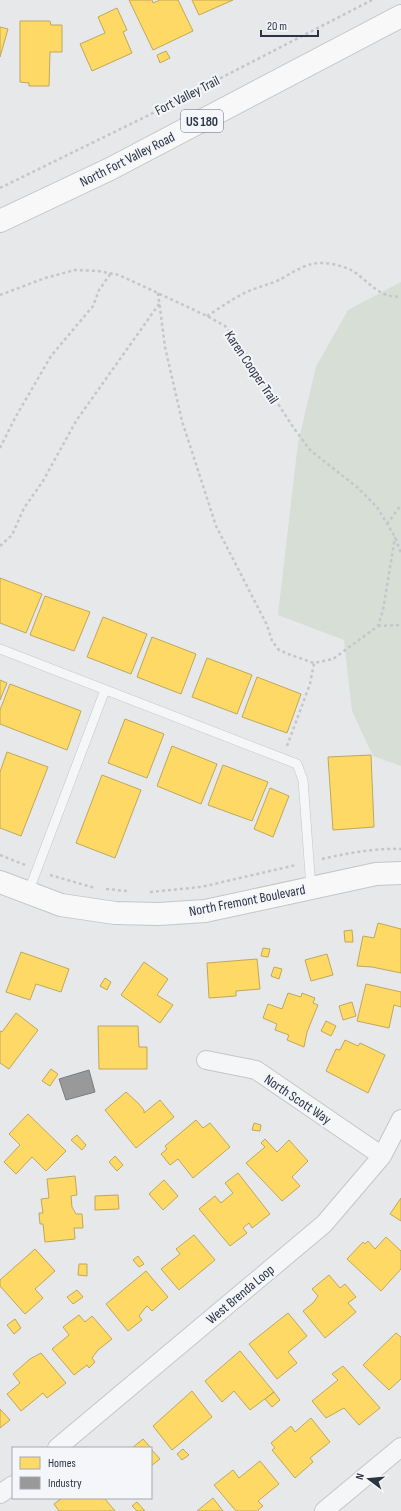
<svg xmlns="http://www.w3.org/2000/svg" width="401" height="1511" font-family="'Sofia Sans Condensed',sans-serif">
  <rect width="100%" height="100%" fill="#e6e8ea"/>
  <path fill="#d6ded6" d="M 401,282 L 401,766 L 373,756 L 352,711 L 344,640 L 278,615 L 298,443 L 316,367 L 348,310 Z"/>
  <path fill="#ffd966" stroke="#bfa85c" d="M 129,0 L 152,0 L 153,3 L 160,0 L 178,0 L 193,31 L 153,50 Z
    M 192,0 L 233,0 L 199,15 Z
    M 117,8 L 127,30 L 123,32 L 132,53 L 92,71 L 80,44 L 105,33 L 98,17 Z
    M 20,21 L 50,21 L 51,25 L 62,25 L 62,52 L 50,52 L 49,86 L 29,86 L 29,83 L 20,82 Z
    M 0,27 L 8,29 L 0,57 Z
    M 166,51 L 170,58 L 160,63 L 157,55 Z
    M 0,578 L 42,594 L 26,633 L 0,623 Z
    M 45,596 L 90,612 L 74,651 L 30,635 Z
    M 103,617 L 147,634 L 131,674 L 87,657 Z
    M 152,637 L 196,654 L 181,694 L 137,677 Z
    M 207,658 L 252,675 L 237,714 L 192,697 Z
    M 257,677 L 301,694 L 287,733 L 242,717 Z
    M 0,680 L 7,683 L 0,700 Z
    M 10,684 L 81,711 L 67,750 L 0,724 L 0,710 Z
    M 125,719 L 164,734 L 147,778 L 108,763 Z
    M 172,746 L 217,764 L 201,804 L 157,786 Z
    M 7,752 L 48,767 L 21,836 L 0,828 L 0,772 Z
    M 371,755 L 374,827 L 333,830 L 328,757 Z
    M 223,765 L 268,782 L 252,821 L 208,805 Z
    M 102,775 L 141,790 L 115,858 L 76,843 Z
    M 270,788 L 289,796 L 273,837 L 254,829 Z
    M 378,923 L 401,929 L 401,973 L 372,967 L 357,966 L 363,936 L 374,938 Z
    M 352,930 L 353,942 L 345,942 L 344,931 Z
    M 263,948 L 270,949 L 268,957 L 261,956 Z
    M 21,952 L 69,969 L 61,992 L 36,984 L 30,1000 L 6,992 Z
    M 327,954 L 333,975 L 311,981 L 305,960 Z
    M 257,959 L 260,989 L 236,991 L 236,996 L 209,998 L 207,963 Z
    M 144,962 L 168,979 L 157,995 L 173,1005 L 160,1023 L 121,995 Z
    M 274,967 L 282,969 L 279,979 L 271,976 Z
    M 105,978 L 111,982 L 107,990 L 100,986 Z
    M 366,984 L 401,992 L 401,1007 L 394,1005 L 389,1028 L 357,1021 Z
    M 288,993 L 301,997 L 302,993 L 315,998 L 313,1003 L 318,1005 L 307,1032 L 304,1047 L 287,1040 L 289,1035 L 275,1030 L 277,1024 L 263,1018 L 268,1004 L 282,1009 Z
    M 352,1002 L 356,1016 L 343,1020 L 339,1006 Z
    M 16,1013 L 38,1030 L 9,1069 L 0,1063 L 0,1031 L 2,1032 Z
    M 326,1021 L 336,1026 L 331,1036 L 321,1031 Z
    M 98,1026 L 138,1026 L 139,1047 L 147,1047 L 147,1069 L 99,1069 Z
    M 345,1040 L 358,1046 L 360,1043 L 385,1055 L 368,1093 L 326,1071 L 336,1049 L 340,1050 Z
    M 51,1069 L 58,1074 L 50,1086 L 42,1081 Z
    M 126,1092 L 138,1103 L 144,1110 L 144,1113 L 160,1100 L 174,1117 L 136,1148 L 105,1110 Z
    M 28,1114 L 66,1151 L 46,1171 L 32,1157 L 16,1174 L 4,1162 L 20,1145 L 9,1134 Z
    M 196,1120 L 203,1128 L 210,1123 L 230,1147 L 193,1178 L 178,1159 L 170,1165 L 161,1154 L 167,1149 L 165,1146 Z
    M 254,1123 L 261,1125 L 260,1131 L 252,1130 Z
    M 77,1135 L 86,1145 L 82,1150 L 71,1140 Z
    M 265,1139 L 277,1152 L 289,1140 L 308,1161 L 292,1177 L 300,1186 L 282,1201 L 246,1163 L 265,1147 L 261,1143 Z
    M 115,1156 L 123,1165 L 117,1171 L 109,1162 Z
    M 238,1173 L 270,1214 L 252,1228 L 249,1223 L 243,1228 L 247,1233 L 230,1246 L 199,1209 L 215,1196 L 221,1203 L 233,1193 L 225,1183 Z
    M 75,1176 L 77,1195 L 71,1196 L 72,1207 L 76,1214 L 82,1214 L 83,1228 L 74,1228 L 75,1239 L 45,1242 L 43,1224 L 40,1224 L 39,1213 L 43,1213 L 41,1199 L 49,1198 L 47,1179 Z
    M 164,1180 L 178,1196 L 163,1210 L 149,1194 Z
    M 118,1195 L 119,1209 L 95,1210 L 95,1196 Z
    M 401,1198 L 401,1221 L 390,1214 Z
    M 194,1235 L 215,1260 L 179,1290 L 161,1269 L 180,1254 L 176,1249 Z
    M 386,1237 L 401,1251 L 401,1269 L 381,1291 L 347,1259 L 363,1242 L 365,1244 L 368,1241 L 375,1249 Z
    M 35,1249 L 55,1271 L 35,1289 L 43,1298 L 25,1314 L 0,1286 L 0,1280 Z
    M 138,1256 L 144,1264 L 139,1267 L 133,1260 Z
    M 79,1264 L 87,1264 L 87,1276 L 78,1275 Z
    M 146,1271 L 168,1297 L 152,1311 L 147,1306 L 145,1308 L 139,1316 L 142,1320 L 128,1331 L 106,1304 Z
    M 329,1275 L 340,1288 L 345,1284 L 356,1297 L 348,1303 L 356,1312 L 325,1338 L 303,1311 L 313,1303 L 318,1296 L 312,1289 Z
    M 77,1290 L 83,1297 L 73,1304 L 67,1297 Z
    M 288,1313 L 307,1336 L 288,1352 L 297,1363 L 277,1379 L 249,1344 Z
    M 79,1315 L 85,1322 L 92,1316 L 112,1339 L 98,1350 L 92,1358 L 95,1362 L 89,1368 L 87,1365 L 74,1375 L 52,1349 L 69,1335 L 63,1327 Z
    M 15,1319 L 21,1328 L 14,1334 L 7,1325 Z
    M 396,1333 L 401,1337 L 401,1379 L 389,1390 L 363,1365 Z
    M 240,1351 L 274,1392 L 250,1410 L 234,1391 L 222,1402 L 205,1381 Z
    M 41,1353 L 66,1383 L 47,1398 L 43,1393 L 21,1411 L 7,1394 L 20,1383 L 13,1374 L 30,1359 Z
    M 343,1366 L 380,1408 L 359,1425 L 344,1408 L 326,1418 L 312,1401 L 338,1380 L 332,1374 Z
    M 192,1391 L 212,1417 L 172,1450 L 153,1426 Z
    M 274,1392 L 280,1400 L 272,1407 L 265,1399 Z
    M 0,1409 L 10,1420 L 0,1428 Z
    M 311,1418 L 330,1442 L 310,1458 L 313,1462 L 295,1478 L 272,1450 L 275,1448 L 271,1443 L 291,1426 L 295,1432 Z
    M 143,1439 L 151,1448 L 132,1448 Z
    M 151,1449 L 160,1459 L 151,1466 Z
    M 183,1449 L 189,1455 L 182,1460 L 177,1454 Z
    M 260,1461 L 279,1484 L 258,1501 L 263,1506 L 257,1511 L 236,1511 L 214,1485 L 233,1470 L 239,1478 Z
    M 62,1498 L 106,1498 L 105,1499 L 115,1511 L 59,1511 L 54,1504 Z
    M 213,1498 L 223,1511 L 197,1511 Z
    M 137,1502 L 145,1511 L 137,1511 L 132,1506 Z"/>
  <path fill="#999" stroke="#787b80" d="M 89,1070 L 95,1092 L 66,1100 L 59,1079 Z"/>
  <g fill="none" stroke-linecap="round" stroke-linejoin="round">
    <g stroke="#c4c6c8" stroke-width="10">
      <path id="lane" d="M 0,649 L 297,764 L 303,780 L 311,888
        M 28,893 L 105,690"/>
    </g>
    <g stroke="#c4c6c8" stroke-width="20">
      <path id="street" d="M 206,1060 L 256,1070 L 382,1156
        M 57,1448 L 324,1224 L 382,1156 L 401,1119
        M 0,1494 L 13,1485
        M 324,1511 L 401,1447"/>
    </g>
    <g stroke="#c4c6c8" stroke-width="24">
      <path id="secondary" d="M 0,882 L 61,905 L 115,913 L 159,914 L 205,911 L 376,874 L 401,873"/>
    </g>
    <g stroke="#c2c5c8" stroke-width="24">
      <path id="primary" d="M 0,221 L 110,169 L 401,16"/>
    </g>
    <path stroke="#c5c6ca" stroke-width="2.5" stroke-dasharray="3 3" stroke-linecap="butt" d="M 0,188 L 147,116 L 372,0
      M 158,293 L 165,347 L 182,421 L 216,526 L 267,625 L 272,641 L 279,650 L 288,654 L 314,663 L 333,659 L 378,626 L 383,610 L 395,537
      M 0,295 L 45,278 L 75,270 L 98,271 L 119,275 L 207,316 L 225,326 L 239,343 L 293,427 L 310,450 L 358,488 L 377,507 L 395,537 L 401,553
      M 207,316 C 220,308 233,298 247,292 C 257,287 268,285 279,280 C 288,275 302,266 312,264 C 323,261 341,265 351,270 C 367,279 380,300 401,296
      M 0,448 L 15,418 L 51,356 L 93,306 L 99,290 L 111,273
      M 387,524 L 401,505
      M 0,546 L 12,535 L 24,508 L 43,481 L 76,421 L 159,304
      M 378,626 L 401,625
      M 287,746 L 310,684 L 314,663
      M 0,855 L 25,865
      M 322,859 C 348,853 375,848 401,849
      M 50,875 L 95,888
      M 106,889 L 127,891
      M 150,892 L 201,887 L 296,865"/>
    <use href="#lane" stroke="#f5f6f7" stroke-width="9"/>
    <use href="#street" stroke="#f5f6f7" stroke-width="18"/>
    <use href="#secondary" stroke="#f8f8f8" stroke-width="22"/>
    <use href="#primary" stroke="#f8f8f8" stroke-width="22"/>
  </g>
  <g text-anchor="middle" stroke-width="4" stroke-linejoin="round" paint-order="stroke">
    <rect fill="#f4f6f9" stroke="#676e7b" stroke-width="1" x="181" y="110" width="42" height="22" rx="3"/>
    <g font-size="13" font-weight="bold" fill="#2b3445">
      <text x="202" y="126">US 180</text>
    </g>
    <g font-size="14" fill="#2b3445" stroke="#f4f6f9">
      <text transform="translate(187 95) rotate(-27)" y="5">Fort Valley Trail</text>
      <text transform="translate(127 159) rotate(-27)" y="5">North Fort Valley Road</text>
      <text transform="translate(252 367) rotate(56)" y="5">Karen Cooper Trail</text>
      <text transform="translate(247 900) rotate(-11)" y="5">North Fremont Boulevard</text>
      <text transform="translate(298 1099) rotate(34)" y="5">North Scott Way</text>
      <text transform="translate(240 1294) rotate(-40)" y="5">West Brenda Loop</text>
    </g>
  </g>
  <rect x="12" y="1447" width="140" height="52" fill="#f4f6f9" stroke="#a4a8b1"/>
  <rect x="20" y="1457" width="20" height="12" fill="#ffd966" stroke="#a4a8b1"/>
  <text x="48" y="1467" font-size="12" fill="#2b3445">Homes</text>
  <rect x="20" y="1477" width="20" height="12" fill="#999999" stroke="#a4a8b1"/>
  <text x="48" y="1487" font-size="12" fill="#2b3445">Industry</text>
  <g transform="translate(369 1479) rotate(286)" stroke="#f4f6f9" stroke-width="3" paint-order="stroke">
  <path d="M0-3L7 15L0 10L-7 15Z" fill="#2b3445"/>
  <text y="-6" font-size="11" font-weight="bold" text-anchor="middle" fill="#2b3445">N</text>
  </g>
  <path d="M261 30v6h57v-6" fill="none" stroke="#2b3445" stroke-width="2"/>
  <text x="267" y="30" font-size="12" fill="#2b3445" stroke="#f4f6f9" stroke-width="3" paint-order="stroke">20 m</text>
</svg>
